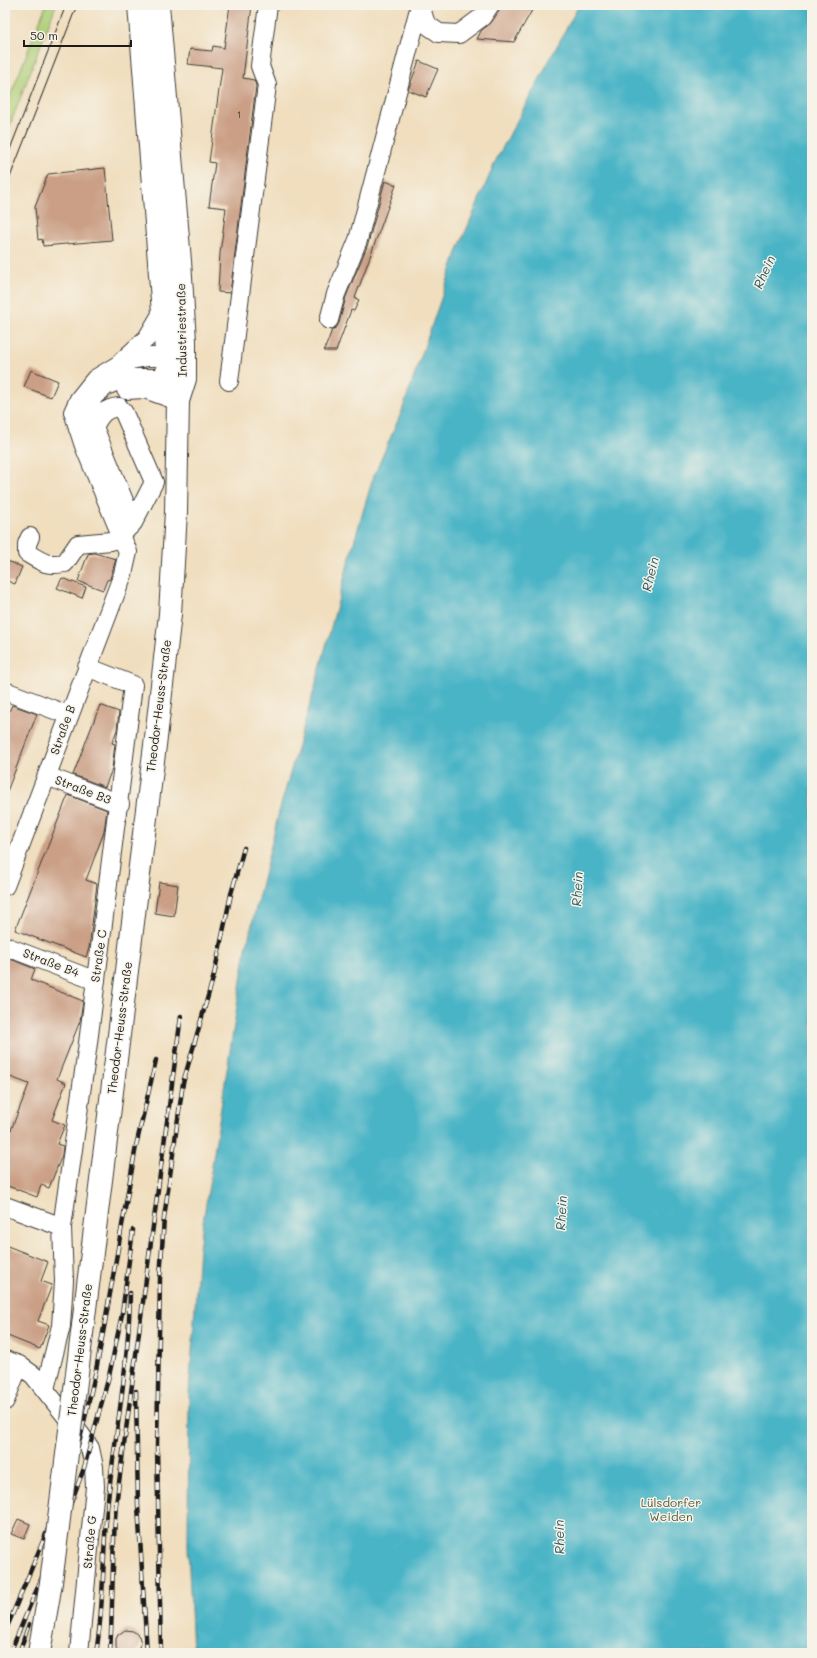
<svg xmlns="http://www.w3.org/2000/svg" width="817" height="1658" font-family="Mali,sans-serif">
  <rect width="100%" height="100%" fill="#f7f3e8"/>
  <filter id="ink" filterUnits="userSpaceOnUse"><feTurbulence type="fractalNoise" baseFrequency=".025" numOctaves="2"/><feDisplacementMap in="SourceGraphic" scale="8" xChannelSelector="R" yChannelSelector="G"/><feConvolveMatrix kernelMatrix="1 2 1 2 8 2 1 2 1" color-interpolation-filters="sRGB"/></filter>
  <filter id="wash" filterUnits="userSpaceOnUse"><feTurbulence type="fractalNoise" baseFrequency=".012" numOctaves="4" result="noise"/><feDisplacementMap in="SourceGraphic" scale="16" xChannelSelector="R" yChannelSelector="G"/><feGaussianBlur stdDeviation="0.9" result="paint"/><feColorMatrix in="noise" values="0 0 0 0 0 0 0 0 0 0 0 0 0 0 0 0 0 1.4 0 .05"/><feComposite in="paint" operator="in"/></filter>
  <g filter="url(#wash)">
    <rect width="100%" height="100%" fill="#f0debe"/>
    <path fill="#aece76" stroke="#657549" d="M 46,5 L 56,5 L 5,138 L 5,109 Z"/>
    <path fill="#49b4c6" stroke="#326871" d="M 579,5 L 812,5 L 812,1653 L 193,1653 L 188,1547 L 189,1395 L 199,1248 L 246,949 L 279,812 L 316,683 L 354,542 L 373,478 L 402,411 L 459,247 L 496,160 Z"/>
    <g id="blocks">
      <path fill="#ca9f85" d="M 230,5 L 252,5 L 243,78 L 254,80 L 256,86 L 230,293 L 218,292 L 220,253 L 226,208 L 209,206 L 215,163 L 209,162 L 222,68 L 188,64 L 190,49 L 212,51 L 213,46 L 224,48 Z
        M 500,5 L 535,5 L 514,42 L 477,39 L 481,31 L 491,23 L 499,11 Z
        M 419,61 L 438,69 L 426,97 L 408,90 Z
        M 105,168 L 112,240 L 43,246 L 42,239 L 38,240 L 35,207 L 48,174 Z
        M 385,181 L 396,185 L 355,298 L 359,300 L 354,311 L 351,310 L 336,351 L 324,351 L 332,330 L 337,327 L 339,323 L 346,297 L 368,244 Z
        M 31,370 L 58,381 L 51,397 L 24,387 Z
        M 94,553 L 116,559 L 110,579 L 107,580 L 103,590 L 78,581 L 88,554 Z
        M 5,560 L 22,567 L 15,584 L 5,580 Z
        M 62,578 L 86,587 L 82,598 L 57,588 Z
        M 12,705 L 37,714 L 6,794 L 5,721 Z
        M 100,705 L 119,712 L 117,730 L 112,743 L 115,744 L 112,769 L 105,787 L 73,775 Z
        M 68,795 L 107,810 L 104,832 L 86,880 L 97,884 L 89,948 L 86,957 L 15,930 Z
        M 159,882 L 178,885 L 174,916 L 155,913 Z
        M 5,957 L 35,969 L 31,980 L 83,1001 L 80,1021 L 57,1079 L 66,1083 L 52,1120 L 65,1125 L 57,1144 L 63,1146 L 62,1155 L 49,1188 L 41,1185 L 37,1197 L 5,1185 L 5,1128 L 11,1130 L 29,1084 L 5,1075 Z
        M 5,1245 L 48,1262 L 41,1281 L 52,1285 L 38,1321 L 49,1325 L 40,1349 L 5,1335 Z
        M 18,1519 L 30,1524 L 24,1539 L 11,1534 Z
        M 125,1630 L 133,1631 L 139,1636 L 141,1643 L 136,1653 L 120,1653 L 116,1648 L 116,1639 L 118,1635 Z"/>
    </g>
  </g>
  <g filter="url(#ink)">
    <use href="#blocks" fill-opacity="0" stroke="#3c3934" stroke-width="1"/>
    <g fill="none" stroke-linecap="round" stroke-linejoin="round">
      <g stroke="#3c3934" stroke-width="20">
        <path id="minor" d="M 420,5 L 426,24 L 439,33 L 459,34 L 482,17 L 490,5
          M 329,320 L 336,294 L 358,240 L 420,5
          M 121,362 L 147,338 L 163,311
          M 229,381 L 267,85 L 260,66 L 268,5
          M 126,390 L 145,389 L 178,401
          M 78,429 L 94,396 L 106,386 L 125,378 L 181,378
          M 30,537 L 27,544 L 27,553 C 43,563 47,566 65,563 L 78,544 L 111,541 L 121,535 L 133,523 L 94,427 C 100,415 105,408 119,407 L 124,413 L 154,482 L 133,523
          M 5,691 L 68,715
          M 47,776 L 120,804
          M 5,886 L 123,574 L 128,552 L 84,446 L 73,412 L 79,399 L 95,379 L 118,365 L 131,360 L 148,357 L 180,357
          M 5,946 L 96,981
          M 5,1206 L 62,1227
          M 5,1360 L 19,1365 L 33,1375 L 81,1435 L 90,1448 L 94,1467 L 95,1487 L 79,1653
          M 45,1389 L 61,1326 L 64,1281 L 62,1227 L 88,1043 L 133,685 L 87,667
          M 5,1401 L 19,1365"/>
      </g>
      <g stroke="#3c3934" stroke-width="24">
        <path id="major" d="M 139,5 L 168,377 L 178,401
          M 157,729 L 170,614 L 176,512 L 178,401 L 185,379 L 185,341 L 180,261 L 158,5"/>
      </g>
      <use href="#minor" stroke="#fff" stroke-width="18"/>
      <use href="#major" stroke="#fff" stroke-width="22"/>
      <path stroke="#1c1c1c" stroke-width="1" d="M 5,162 L 66,5
        M 5,190 L 77,5"/>
      <g stroke="#1c1c1c" stroke-width="4.5">
        <path id="rail" d="M 136,1391 L 138,1505 L 147,1653
          M 5,1632 L 63,1493 L 81,1435 L 96,1370 L 105,1322 L 136,1146 L 156,1060
          M 10,1653 L 53,1551 L 84,1468 L 109,1376 L 122,1314 L 133,1230
          M 19,1653 L 29,1624
          M 96,1653 C 105,1602 102,1550 108,1499 C 116,1430 129,1362 130,1293
          M 110,1653 C 113,1604 112,1554 116,1505 L 181,1016
          M 161,1653 L 157,1447 L 160,1279 L 164,1218 L 183,1083 L 214,975 L 231,894 L 244,848"/>
      </g>
      <use href="#rail" stroke="#f7f3e8" stroke-width="3" stroke-dasharray="9" stroke-linecap="butt"/>
      <g stroke="#3c3934" stroke-width="24" stroke-linecap="butt">
        <path id="major-bridge" d="M 39,1653 L 51,1583 L 157,729"/>
      </g>
      <use href="#major-bridge" stroke="#fff" stroke-width="22"/>
    </g>
  </g>
  <g text-anchor="middle" stroke-width="3" stroke-linejoin="round" paint-order="stroke">
    <g font-size="10" fill="#483d36">
      <text x="239" y="118">1</text>
    </g>
    <g font-size="12" fill="#1c1c1c" stroke="#f7f3e8">
      <text transform="translate(182 330) rotate(-91)" y="4">Industriestraße</text>
      <text transform="translate(159 706) rotate(-83)" y="4">Theodor-Heuss-Straße</text>
      <text transform="translate(63 730) rotate(-70)" y="4">Straße B</text>
      <text transform="translate(83 790) rotate(21)" y="4">Straße B3</text>
      <text transform="translate(99 956) rotate(-82)" y="4">Straße C</text>
      <text transform="translate(51 963) rotate(21)" y="4">Straße B4</text>
      <text transform="translate(120 1028) rotate(-83)" y="4">Theodor-Heuss-Straße</text>
      <text transform="translate(80 1350) rotate(-83)" y="4">Theodor-Heuss-Straße</text>
      <text transform="translate(90 1542) rotate(-85)" y="4">Straße G</text>
    </g>
    <g font-size="12" fill="#4f5a3c" stroke="#f7f3e8">
      <text x="671" y="1507">Lülsdorfer<tspan x="671" dy="14">Weiden</tspan></text>
    </g>
    <g font-size="13" font-style="italic" fill="#2e5960" stroke="#f7f3e8">
      <text transform="translate(764 272) rotate(-66)" y="5">Rhein</text>
      <text transform="translate(650 574) rotate(-76)" y="5">Rhein</text>
      <text transform="translate(577 889) rotate(-87)" y="5">Rhein</text>
      <text transform="translate(561 1213) rotate(-87)" y="5">Rhein</text>
      <text transform="translate(559 1537) rotate(-91)" y="5">Rhein</text>
    </g>
  </g>
  <rect width="817" height="1658" fill="none" stroke="#f7f3e8" stroke-width="20"/>
  <path d="M24 40v6h107v-6" fill="none" stroke="#1c1c1c" stroke-width="2"/>
  <text x="30" y="40" font-size="12" fill="#1c1c1c" stroke="#f7f3e8" stroke-width="3" paint-order="stroke">50 m</text>
</svg>
